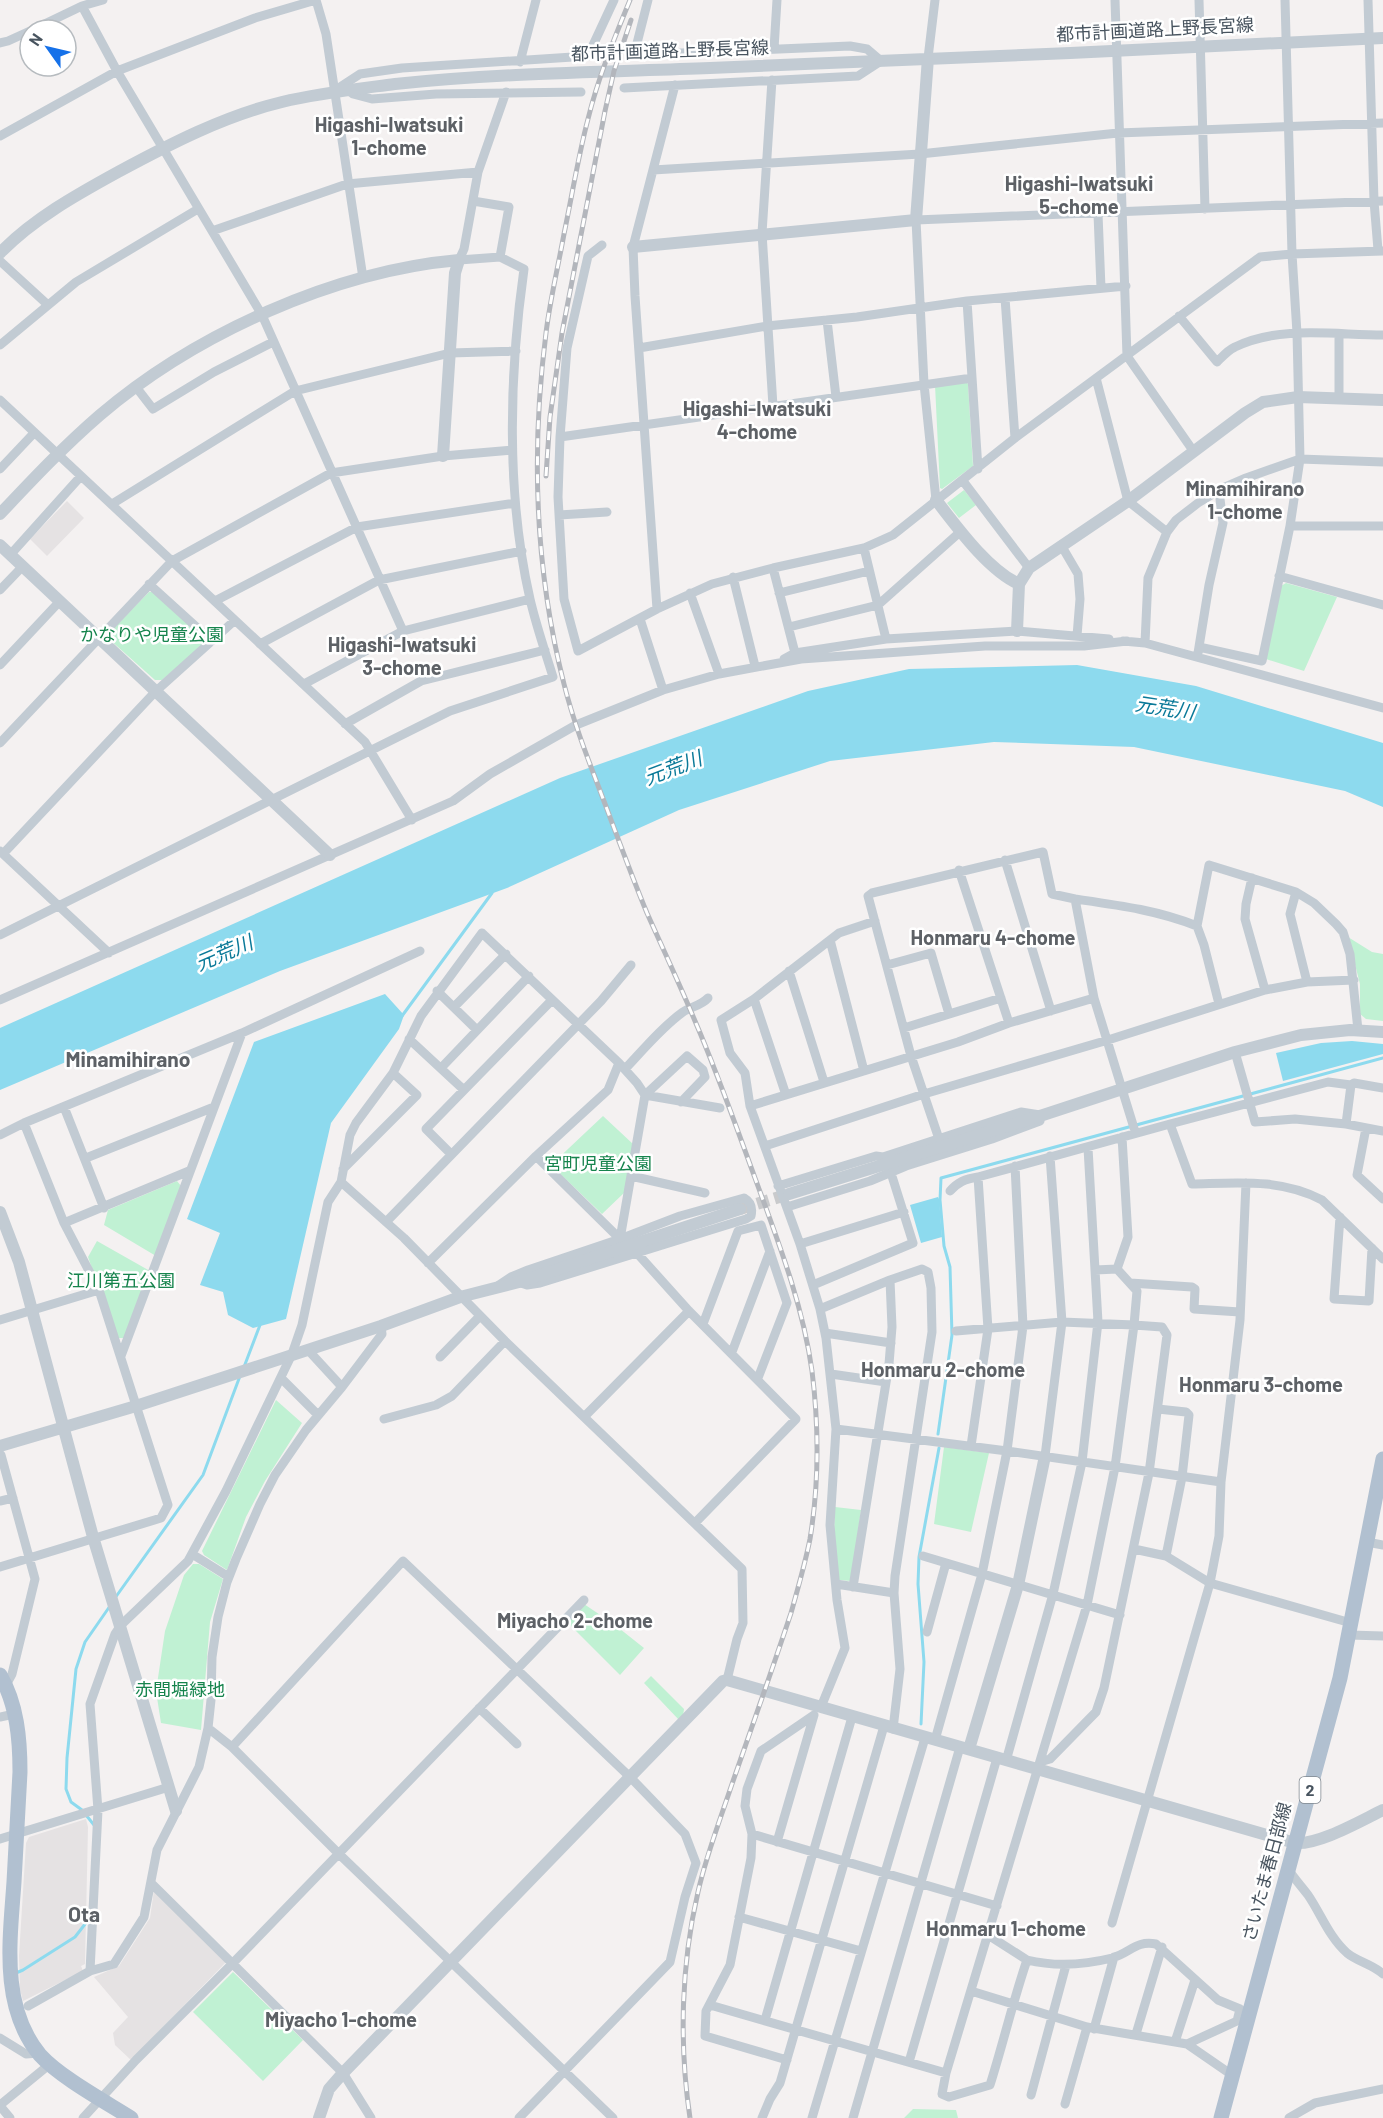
<svg xmlns="http://www.w3.org/2000/svg" width="1383" height="2118" font-family="Barlow,'Noto Sans JP',sans-serif">
  <rect width="100%" height="100%" fill="#f4f1f1"/>
  <path fill="#e5e2e3" d="M 67,501 L 84,518 L 47,556 L 30,539 Z
    M 86,1819 L 88,1827 L 85,1964 L 81,1966 L 83,1971 L 23,2001 L 20,1989 L 19,1956 L 26,1843 L 29,1837 Z
    M 154,1890 L 227,1961 L 131,2060 L 115,2045 L 113,2033 L 128,2017 L 94,1977 L 119,1966 L 150,1918 Z"/>
  <path fill="#c0f1d3" d="M 965,380 L 968,384 L 973,466 L 942,489 L 940,488 L 935,385 Z
    M 964,490 L 976,505 L 959,518 L 947,503 Z
    M 1286,583 L 1337,597 L 1304,671 L 1266,659 L 1281,586 Z
    M 149,592 L 153,592 L 205,639 L 206,642 L 162,680 L 155,680 L 109,639 L 108,634 Z
    M 1348,937 L 1372,952 L 1383,954 L 1383,1021 L 1366,1019 L 1360,1014 L 1360,984 Z
    M 603,1116 L 633,1144 L 625,1192 L 602,1214 L 551,1165 Z
    M 177,1181 L 181,1186 L 156,1256 L 104,1225 L 108,1210 Z
    M 97,1241 L 150,1271 L 124,1338 L 117,1338 L 88,1257 Z
    M 276,1400 L 302,1423 L 265,1481 L 246,1517 L 227,1570 L 204,1555 L 202,1551 Z
    M 944,1447 L 989,1453 L 971,1532 L 934,1524 Z
    M 835,1507 L 861,1510 L 851,1581 L 839,1580 L 834,1531 Z
    M 193,1564 L 199,1564 L 223,1579 L 210,1622 L 201,1730 L 161,1723 L 156,1691 L 165,1631 L 184,1575 Z
    M 584,1604 L 615,1625 L 644,1648 L 620,1675 L 567,1622 Z
    M 651,1676 L 684,1709 L 683,1716 L 679,1720 L 644,1683 Z
    M 233,1972 L 303,2040 L 263,2081 L 193,2012 Z
    M 913,2109 L 956,2110 L 958,2118 L 904,2118 Z"/>
  <path fill="#8ddaee" d="M 1077,665 L 1196,686 L 1383,743 L 1383,807 L 1345,791 L 1134,747 L 994,742 L 830,761 L 679,810 L 507,888 L 280,971 L 0,1090 L 0,1028 L 560,778 L 808,691 L 909,669 Z
    M 385,994 L 404,1015 L 399,1029 L 331,1123 L 286,1319 L 253,1328 L 228,1315 L 223,1292 L 200,1285 L 220,1233 L 187,1219 L 254,1042 Z
    M 1352,1041 L 1383,1044 L 1383,1054 L 1283,1081 L 1276,1053 L 1321,1043 Z
    M 938,1197 L 939,1199 L 942,1237 L 921,1243 L 910,1205 Z"/>
  <g fill="none" stroke-linecap="round" stroke-linejoin="round">
    <path stroke="#8ddaee" stroke-width="3" d="M 402,1016 L 492,893
      M 244,1367 L 260,1325
      M 938,1434 L 952,1335 L 950,1267 L 944,1246 L 940,1200 L 941,1178 L 1383,1058
      M 115,1598 L 203,1475 L 240,1376
      M 921,1724 L 924,1662 L 918,1584 L 919,1557 L 939,1448
      M 94,1825 L 82,1810 L 71,1802 L 66,1789 L 67,1758 L 76,1669 L 85,1642 L 110,1606
      M 16,1973 L 23,1970 L 75,1937 L 89,1919"/>
    <path stroke="#c9cacc" stroke-width="12" stroke-dasharray="12 6" stroke-linecap="butt" d="M 740,1209 L 789,1194"/>
    <path stroke="#c2cbd3" stroke-width="9" d="M 103,0 L 82,6 L 117,71 L 262,315 L 403,631
      M 316,0 L 326,34 L 363,278
      M 1115,0 L 1127,356 L 1194,452
      M 1199,0 L 1205,209
      M 1368,0 L 1374,201 L 1378,250
      M 32,30 L 82,6
      M 0,43 L 8,41 L 30,31
      M 774,49 L 777,0
      M 928,58 L 935,0
      M 520,62 L 536,0
      M 772,80 L 762,233 L 773,406
      M 624,88 L 858,76 L 881,61 L 867,49 L 850,46 L 634,55 L 648,0
      M 348,90 L 353,94 L 372,99 L 436,94 L 581,92
      M 334,91 L 360,74 L 402,68 L 588,56 L 614,0
      M 0,136 L 117,71 L 255,18 L 316,0
      M 653,170 L 920,154 L 1118,133 L 1383,123
      M 473,201 L 509,207 L 500,257
      M 1098,214 L 1101,288
      M 212,231 L 347,184 L 478,172
      M 0,261 L 48,305
      M 1005,298 L 1015,438
      M 967,301 L 978,469
      M 1179,316 L 1217,362 C 1222,357 1228,350 1235,347 C 1280,325 1335,335 1383,335
      M 827,320 L 836,397
      M 0,345 L 76,282 L 198,209
      M 639,348 L 767,326 L 857,317 L 967,301 L 1126,286
      M 972,378 L 560,437 L 558,497 L 564,599 L 578,651 L 657,609 L 712,584 L 773,568 L 864,548 L 893,535 L 1015,438 L 1260,257 L 1292,254 L 1383,251
      M 1096,378 L 1128,501 L 1167,532
      M 136,387 L 153,409 L 214,372 L 273,342
      M 1339,398 L 1339,335
      M 0,400 L 365,742 L 412,820
      M 560,437 L 567,348 L 588,256 L 602,245
      M 0,469 L 34,433
      M 963,481 L 1029,568
      M 936,500 L 924,384 L 916,220 L 1383,201
      M 112,504 L 295,391 L 450,353 L 516,351
      M 559,515 L 607,512
      M 1290,526 L 1383,526
      M 1061,545 L 1078,574 L 1080,599 L 1077,636
      M 864,548 L 886,639
      M 11,554 L 81,476
      M 773,568 L 795,653
      M 1279,576 L 1383,605
      M 733,577 L 755,666
      M 149,584 L 212,641
      M 0,590 L 23,566
      M 690,593 L 719,674
      M 779,593 L 869,571
      M 215,601 L 357,527 L 515,503
      M 657,609 L 635,296 L 633,247 L 675,85
      M 640,619 L 663,690
      M 789,627 L 878,605 L 960,532
      M 1123,641 L 1145,643 L 1383,708
      M 1145,643 L 1148,578 L 1167,532 L 1176,520 L 1198,503 L 1223,488 L 1246,478 L 1300,459 L 1383,462
      M 260,644 L 379,580 L 522,551
      M 1199,647 L 1262,661 L 1290,526 L 1300,459 L 1297,333 L 1292,254 L 1285,0
      M 1198,653 L 1209,585 L 1223,523 L 1219,491
      M 784,659 L 795,653 L 886,639 L 1017,631 L 1109,639
      M 0,665 L 60,601
      M 304,684 L 403,631 L 530,599
      M 345,724 L 421,681 L 545,650
      M 0,743 L 172,561 L 331,473 L 443,456 L 512,450
      M 0,851 L 109,953
      M 3,854 L 155,692 L 234,621
      M 1005,860 L 1051,1011
      M 959,870 L 1009,1023
      M 1252,878 L 1246,904 L 1245,919 L 1265,990
      M 1296,892 L 1290,914 L 1307,982
      M 1075,899 C 1117,905 1157,910 1197,926
      M 0,935 L 450,711 L 553,677 C 545,651 536,625 530,599 C 506,494 509,375 524,269 L 500,257 L 459,260 L 464,249 L 478,172 L 506,92
      M 830,940 L 864,1071
      M 887,965 L 931,953 L 949,1014
      M 789,971 L 824,1082
      M 437,991 L 477,1030
      M 754,999 L 786,1095
      M 0,1000 L 453,801 L 490,774 L 576,725 L 663,690 L 719,674 L 801,659 L 985,646 L 1084,646 L 1127,641
      M 1219,1004 L 1204,945 L 1197,926 L 1209,865 L 1296,892 L 1314,903 L 1336,924 L 1343,932 L 1350,954 L 1358,1030
      M 454,1007 L 506,954
      M 904,1028 L 1001,998
      M 409,1039 L 464,1090 L 426,1129 L 451,1154
      M 1235,1052 L 1255,1122 L 1295,1119 L 1346,1124 L 1383,1131
      M 441,1068 L 529,976
      M 625,1069 C 643,1050 662,1027 683,1012 C 691,1007 702,1005 708,998
      M 464,1090 L 552,1000
      M 645,1095 L 687,1056 L 703,1070 L 705,1077 L 681,1102
      M 645,1095 L 720,1108
      M 750,1106 L 958,1042 L 1009,1023 L 1094,998
      M 64,1107 L 104,1208
      M 1170,1124 L 1328,1082 L 1351,1085 L 1354,1083 L 1383,1088
      M 1346,1124 L 1351,1085
      M 1366,1128 L 1357,1175 L 1383,1199
      M 0,1135 L 24,1123 L 242,1033 L 420,951
      M 939,1139 L 911,1056 L 868,896 L 872,893 L 1043,852 L 1052,894 L 1075,899 L 1094,998 L 1134,1128
      M 765,1146 L 924,1094 L 1108,1040 L 1265,990 L 1307,982 L 1354,980
      M 536,1156 L 620,1239
      M 86,1158 L 214,1107
      M 343,1169 L 417,1095 L 393,1073
      M 631,1176 L 705,1193
      M 341,1182 L 404,1238 L 505,1341 L 742,1569 L 743,1623 L 737,1639 L 727,1680
      M 778,1186 L 876,1156 L 883,1157 L 1021,1112 L 1040,1115
      M 950,1191 C 958,1182 965,1179 978,1177
      M 787,1207 L 870,1181 L 906,1166 L 992,1139 L 1040,1121
      M 1340,1217 L 1334,1299 L 1369,1301 L 1372,1248
      M 386,1222 L 601,1001 L 631,965
      M 64,1223 L 189,1171
      M 800,1244 L 904,1212
      M 636,1252 L 689,1311 L 796,1419 L 695,1523
      M 428,1263 L 536,1156 L 608,1090 L 619,1063
      M 1095,1270 L 1117,1269
      M 1130,1283 L 1192,1287 L 1195,1289 L 1194,1309 L 1240,1312
      M 499,1285 L 511,1277 L 528,1270 L 620,1239 L 680,1216 L 744,1198 C 751,1202 753,1207 751,1216 L 746,1219 L 540,1283 L 527,1285 L 521,1283
      M 813,1285 L 913,1243 L 891,1173
      M 820,1309 L 890,1280 L 922,1269 L 928,1272 L 931,1288 L 932,1332 L 895,1576 L 894,1593 L 900,1669 L 893,1729
      M 0,1320 L 99,1290
      M 703,1324 L 738,1231 L 761,1225 L 787,1303 L 758,1378
      M 956,1331 L 1062,1322 L 1134,1325 L 1115,1467 L 1087,1605 L 946,2073 L 942,2094 L 949,2097 L 990,2085 C 1003,2044 1013,2001 1027,1960 C 1056,1967 1084,1965 1112,1958 C 1130,1953 1136,1940 1156,1944 L 1218,2000 L 1240,2009 L 1237,2021 L 1187,2044 L 1087,2027 L 971,1991
      M 825,1333 L 891,1343
      M 308,1350 L 342,1387
      M 732,1352 L 770,1251
      M 121,1356 L 242,1033
      M 440,1357 L 480,1316
      M 831,1374 L 886,1382
      M 281,1378 L 318,1415
      M 1158,1409 L 1186,1412 L 1189,1415 L 1182,1477 L 1166,1556
      M 584,1417 L 689,1311
      M 384,1419 L 436,1405 L 452,1396 L 505,1341
      M 836,1429 L 1007,1451 L 1221,1482
      M 971,1446 L 988,1329 L 978,1177 L 1170,1124 L 1192,1184 C 1236,1183 1281,1178 1322,1200 L 1383,1259
      M 1,1455 L 35,1579 L 12,1674 L 6,1685
      M 1045,1456 L 1062,1322 L 1050,1156
      M 0,1501 L 13,1498
      M 1367,1542 L 1383,1545
      M 1134,1549 L 1166,1556 L 1210,1583 L 1351,1623
      M 192,1554 L 229,1577
      M 923,1556 L 1120,1615
      M 0,1567 L 161,1518 L 168,1505 L 99,1290 L 64,1223 L 24,1123
      M 836,1584 L 894,1593
      M 853,1587 L 889,1364 L 892,1327 L 890,1280
      M 927,1632 L 946,1563
      M 1349,1635 L 1383,1636
      M 821,1707 L 845,1648 L 837,1600 L 830,1525 L 836,1429 L 826,1338 L 820,1309 L 800,1244 L 750,1106 L 745,1073 L 730,1053 L 721,1020 L 754,999 L 839,933 L 875,921
      M 479,1708 L 517,1744
      M 0,1717 L 14,1714
      M 208,1728 L 232,1747 L 339,1854 L 613,2118
      M 935,1740 L 982,1574 L 1007,1451 L 1023,1326 L 1015,1166
      M 232,1747 L 403,1561 L 630,1777 L 685,1834 L 696,1863 L 685,1897 L 670,1962 L 519,2118
      M 1006,1761 L 1053,1594 L 1082,1462 L 1098,1322 L 1088,1148
      M 1040,1762 L 1050,1759 L 1096,1712 L 1104,1688 L 1149,1473 L 1167,1335 L 1162,1327 L 1134,1325 L 1137,1291 L 1117,1269 L 1128,1237 L 1122,1137
      M 752,1834 L 997,1906
      M 0,1839 L 169,1787
      M 777,1842 L 814,1715
      M 1288,1869 C 1294,1878 1301,1886 1308,1895 C 1321,1914 1329,1937 1347,1953 C 1358,1962 1372,1964 1383,1974
      M 151,1883 L 343,2073 L 371,2118
      M 739,1917 L 861,1951
      M 1112,1923 L 1210,1583 L 1219,1536 L 1221,1482 L 1240,1320 L 1246,1183
      M 988,1935 L 1027,1960
      M 90,1971 L 98,1810 L 90,1704 L 115,1634 L 121,1625 L 188,1561 L 226,1491 L 292,1354 L 302,1325 L 328,1202 L 341,1182 L 350,1135 L 356,1123 L 393,1073 L 421,1016 L 482,933 L 619,1063 L 637,1083 L 645,1095 L 620,1239
      M 710,2005 L 946,2073
      M 28,2006 L 90,1971 L 114,1964 L 144,1917 L 157,1850 L 199,1767 L 208,1728 L 211,1700 L 212,1657 L 218,1617 L 227,1582 L 236,1559 L 260,1504 L 275,1475 L 306,1430 L 342,1387 L 382,1334 L 381,1326
      M 765,2020 L 852,1717
      M 1094,2029 L 1114,1957
      M 1136,2034 L 1162,1947
      M 0,2038 L 26,2054 L 39,2053
      M 1175,2042 L 1195,1980
      M 1187,2044 L 1232,2075
      M 787,2060 L 705,2036 L 706,2011 L 730,1965 L 751,1858 L 752,1834 L 745,1806 L 747,1789 L 761,1751 L 814,1715
      M 909,2062 L 997,1758
      M 1031,2095 L 1066,1965
      M 1065,2104 L 1087,2027
      M 0,2105 L 50,2064
      M 0,2106 L 10,2118
      M 83,2118 L 136,2060 L 232,1964 L 584,1600
      M 762,2118 L 770,2099 L 780,2083 L 884,1726
      M 812,2118 L 925,1738
      M 853,2118 L 960,1747
      M 1289,2118 L 1315,2103 L 1383,2089"/>
    <path stroke="#c2cbd3" stroke-width="12" d="M 633,247 L 916,220 L 928,58
      M 0,253 C 33,219 76,195 118,172 C 170,144 224,116 282,102 C 319,93 357,89 395,84 C 500,73 605,72 710,68 C 934,59 1159,50 1383,38
      M 936,500 C 957,527 988,570 1019,584
      M 0,514 C 32,480 64,446 100,415 C 195,334 334,271 459,260 L 455,273 L 443,456
      M 0,545 L 330,855
      M 1017,631 L 1019,584 L 1029,568 L 1128,501 L 1245,413 L 1263,402 L 1298,397 L 1383,400
      M 789,1194 L 1043,1115 L 1235,1052 L 1301,1035 L 1350,1030 L 1383,1032
      M 0,1212 L 19,1262 L 93,1537 L 176,1811
      M 0,1446 L 136,1406 L 381,1326 L 460,1297 L 519,1282 L 740,1209
      M 969,1749 L 1018,1585 L 1045,1456
      M 319,2118 L 329,2089 L 343,2073 L 723,1681 L 727,1680 L 1295,1843 C 1319,1845 1360,1821 1383,1810"/>
    <path stroke="#b1c0d0" stroke-width="15" d="M 0,1675 C 17,1704 20,1739 20,1772 C 18,1809 16,1846 14,1882 C 10,1940 0,2007 40,2055 C 60,2077 104,2101 131,2118
      M 1221,2118 L 1340,1678 L 1383,1459"/>
    <g stroke="#b3b6bc" stroke-width="5">
      <path id="rail" d="M 630,0 C 614,39 598,78 588,119 C 578,157 572,196 564,234 C 558,267 550,300 546,333 C 531,450 535,570 564,684 C 573,720 586,754 599,788 C 615,830 630,872 647,913 C 663,949 680,985 695,1021 C 717,1072 736,1126 755,1178 C 778,1241 803,1305 812,1371 C 819,1427 819,1484 810,1539 C 805,1564 798,1588 791,1613 C 772,1670 752,1727 732,1784 C 720,1820 706,1856 698,1892 C 681,1965 679,2044 690,2118
        M 546,476 L 550,417 L 562,333 L 605,111 L 614,71 L 631,20"/>
    </g>
    <use href="#rail" stroke="#fff" stroke-width="3" stroke-dasharray="9" stroke-linecap="butt"/>
  </g>
  <g text-anchor="middle" stroke-width="5" stroke-linejoin="round" paint-order="stroke">
    <rect fill="#fff" stroke="#7f878f" stroke-width="1.5" x="1299.5" y="1777" width="21" height="26" rx="4.5"/>
    <g font-size="16" font-weight="bold" fill="#48545f">
      <text x="1310" y="1796">2</text>
    </g>
    <g font-size="18" fill="#48545f" stroke="#fff">
      <text transform="translate(1155 30) rotate(-3)" y="6">都市計画道路上野長宮線</text>
      <text transform="translate(670 51) rotate(-2)" y="6">都市計画道路上野長宮線</text>
      <text transform="translate(1267 1872) rotate(-75)" y="6">さいたま春日部線</text>
    </g>
    <g font-size="18" fill="#16844d" stroke="#fff">
      <text x="152" y="641">かなりや児童公園</text>
      <text x="598" y="1170">宮町児童公園</text>
      <text x="121" y="1287">江川第五公園</text>
      <text x="180" y="1696">赤間堀緑地</text>
    </g>
    <g font-size="20" font-weight="bold" fill="#5d6166" stroke="#fff">
      <text x="389" y="132">Higashi-Iwatsuki<tspan x="389" dy="23">1-chome</tspan></text>
      <text x="1079" y="191">Higashi-Iwatsuki<tspan x="1079" dy="23">5-chome</tspan></text>
      <text x="757" y="416">Higashi-Iwatsuki<tspan x="757" dy="23">4-chome</tspan></text>
      <text x="1245" y="496">Minamihirano<tspan x="1245" dy="23">1-chome</tspan></text>
      <text x="402" y="652">Higashi-Iwatsuki<tspan x="402" dy="23">3-chome</tspan></text>
      <text x="993" y="945">Honmaru 4-chome</text>
      <text x="943" y="1377">Honmaru 2-chome</text>
      <text x="1261" y="1392">Honmaru 3-chome</text>
      <text x="575" y="1628">Miyacho 2-chome</text>
      <text x="1006" y="1936">Honmaru 1-chome</text>
      <text x="341" y="2027">Miyacho 1-chome</text>
    </g>
    <g font-size="20" font-style="italic" fill="#0b7a99" stroke="#fff">
      <text transform="translate(1165 708) rotate(9)" y="7">元荒川</text>
      <text transform="translate(673 768) rotate(-21)" y="7">元荒川</text>
      <text transform="translate(224 953) rotate(-23)" y="7">元荒川</text>
    </g>
    <g font-size="21" font-weight="bold" fill="#5d6166" stroke="#fff">
      <text x="128" y="1067">Minamihirano</text>
      <text x="84" y="1922">Ota</text>
    </g>
  </g>
  <g transform="translate(48 48) rotate(304)"><circle r="28" fill="#ffffff" stroke="#b6bbbf" stroke-width="1.5"/>
  <path d="M0-4.5L10 22L0 15L-10 22Z" fill="#1671e9"/>
  <text y="-9" font-size="16" font-weight="bold" text-anchor="middle" fill="#48545f">N</text>
  </g>
</svg>
